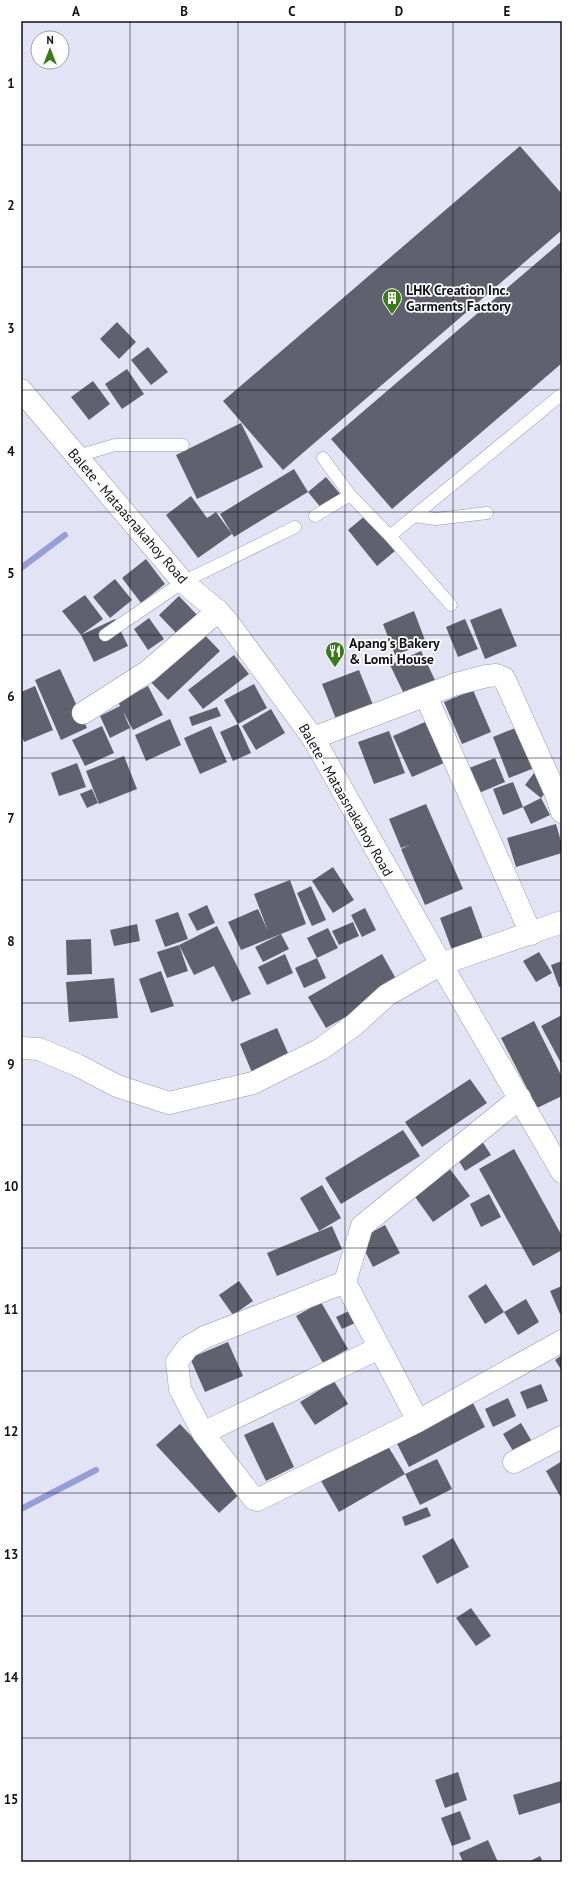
<svg xmlns="http://www.w3.org/2000/svg" width="583" height="1883" font-family="'PT Sans',sans-serif">
  <rect width="100%" height="100%" fill="#e2e4f5"/>
  <g fill="none" stroke-linecap="round" stroke-linejoin="round">
    <path stroke="#969dd7" stroke-width="6" d="M 21,568 L 65,535
      M 21,1509 L 96,1470"/>
  </g>
  <path fill="#5f616f" d="M 520,146 L 562,194 L 562,230 L 283,470 L 223,401 Z
    M 562,241 L 562,363 L 392,509 L 331,439 Z
    M 117,322 L 136,342 L 119,359 L 100,339 Z
    M 148,347 L 168,372 L 151,385 L 131,360 Z
    M 127,369 L 144,394 L 122,409 L 105,384 Z
    M 93,381 L 110,404 L 89,420 L 71,397 Z
    M 241,423 L 263,467 L 197,499 L 176,455 Z
    M 294,469 L 308,492 L 234,537 L 220,514 Z
    M 326,477 L 341,495 L 322,509 L 308,492 Z
    M 191,496 L 207,518 L 216,512 L 232,534 L 198,558 L 166,515 Z
    M 366,515 L 395,551 L 377,566 L 348,530 Z
    M 146,559 L 165,584 L 141,603 L 122,578 Z
    M 115,579 L 132,600 L 110,618 L 93,597 Z
    M 85,595 L 103,619 L 81,635 L 115,619 L 128,646 L 94,662 L 81,635 L 62,611 Z
    M 179,596 L 198,616 L 178,635 L 159,615 Z
    M 501,608 L 517,646 L 485,659 L 470,620 Z
    M 414,611 L 426,643 L 395,655 L 383,624 Z
    M 149,618 L 164,639 L 148,650 L 134,629 Z
    M 465,619 L 478,649 L 458,657 L 446,627 Z
    M 199,629 L 220,651 L 168,700 L 147,678 Z
    M 421,651 L 435,680 L 404,694 L 390,665 Z
    M 234,655 L 249,674 L 203,709 L 188,690 Z
    M 60,669 L 87,728 L 61,740 L 35,680 Z
    M 359,670 L 375,710 L 338,724 L 322,684 Z
    M 254,684 L 267,708 L 238,724 L 224,700 Z
    M 35,686 L 53,730 L 24,742 L 21,734 L 21,692 Z
    M 148,686 L 163,715 L 133,730 L 123,711 L 130,728 L 110,738 L 100,716 L 120,706 L 118,702 Z
    M 473,690 L 491,732 L 462,744 L 444,702 Z
    M 217,707 L 221,716 L 192,726 L 189,717 Z
    M 271,709 L 285,733 L 256,750 L 242,726 Z
    M 170,719 L 181,745 L 146,761 L 135,735 Z
    M 425,722 L 444,763 L 412,777 L 393,736 Z
    M 238,724 L 251,753 L 233,761 L 220,732 Z
    M 102,726 L 114,753 L 85,766 L 72,740 Z
    M 211,726 L 227,762 L 200,774 L 184,738 Z
    M 520,726 L 537,767 L 509,778 L 493,737 Z
    M 389,731 L 405,773 L 374,784 L 358,742 Z
    M 124,756 L 137,789 L 99,804 L 86,771 Z
    M 495,758 L 505,782 L 479,793 L 469,768 Z
    M 77,763 L 86,787 L 59,796 L 51,773 Z
    M 534,773 L 551,786 L 541,798 L 525,785 Z
    M 513,782 L 523,807 L 503,815 L 493,789 Z
    M 92,789 L 98,803 L 87,808 L 80,794 Z
    M 541,798 L 550,815 L 531,824 L 523,807 Z
    M 426,804 L 463,889 L 425,905 L 401,849 L 410,845 L 401,848 L 389,819 Z
    M 556,824 L 562,845 L 562,853 L 516,867 L 507,838 Z
    M 333,867 L 354,900 L 333,913 L 312,881 Z
    M 290,880 L 306,924 L 241,950 L 228,922 L 258,909 L 268,931 L 254,894 Z
    M 311,886 L 326,920 L 312,926 L 297,893 Z
    M 207,905 L 215,923 L 197,931 L 188,914 Z
    M 471,906 L 483,939 L 452,950 L 440,918 Z
    M 365,908 L 376,930 L 362,937 L 351,915 Z
    M 178,912 L 188,939 L 165,947 L 155,920 Z
    M 353,922 L 359,936 L 339,945 L 332,931 Z
    M 137,924 L 140,941 L 114,946 L 110,930 Z
    M 217,926 L 251,994 L 232,1002 L 214,966 L 194,975 L 179,945 Z
    M 328,928 L 338,948 L 317,958 L 307,938 Z
    M 281,934 L 289,949 L 263,962 L 255,947 Z
    M 91,939 L 92,974 L 67,975 L 66,940 Z
    M 179,945 L 188,971 L 167,978 L 157,952 Z
    M 539,952 L 552,973 L 536,982 L 523,961 Z
    M 285,954 L 293,973 L 267,985 L 258,967 Z
    M 382,954 L 400,986 L 326,1028 L 308,997 Z
    M 317,958 L 326,978 L 304,988 L 295,968 Z
    M 562,961 L 562,986 L 559,987 L 551,965 Z
    M 161,971 L 174,1006 L 151,1013 L 139,979 Z
    M 114,978 L 118,1018 L 69,1022 L 66,982 Z
    M 562,1015 L 562,1065 L 541,1026 Z
    M 534,1021 L 562,1077 L 562,1096 L 537,1108 L 501,1038 Z
    M 277,1028 L 291,1060 L 253,1075 L 240,1044 Z
    M 470,1079 L 487,1103 L 422,1147 L 405,1122 Z
    M 403,1130 L 420,1156 L 341,1204 L 325,1178 Z
    M 482,1141 L 491,1155 L 465,1171 L 457,1158 Z
    M 514,1149 L 562,1236 L 562,1250 L 533,1266 L 479,1169 Z
    M 450,1169 L 470,1196 L 433,1222 L 413,1194 Z
    M 322,1185 L 341,1218 L 319,1231 L 300,1198 Z
    M 489,1194 L 501,1217 L 481,1227 L 470,1204 Z
    M 385,1225 L 400,1253 L 373,1267 L 359,1239 Z
    M 332,1226 L 342,1249 L 277,1276 L 267,1253 Z
    M 239,1281 L 253,1301 L 233,1315 L 219,1295 Z
    M 486,1284 L 504,1312 L 526,1299 L 539,1322 L 518,1335 L 504,1312 L 485,1324 L 468,1296 Z
    M 562,1286 L 562,1313 L 560,1314 L 550,1291 Z
    M 321,1302 L 348,1349 L 323,1363 L 296,1316 Z
    M 349,1311 L 355,1323 L 342,1329 L 336,1317 Z
    M 228,1342 L 243,1376 L 205,1392 L 190,1358 Z
    M 562,1355 L 562,1371 L 555,1360 Z
    M 334,1381 L 348,1404 L 315,1425 L 300,1402 Z
    M 541,1384 L 548,1401 L 527,1409 L 520,1392 Z
    M 508,1398 L 516,1416 L 493,1427 L 485,1409 Z
    M 473,1403 L 485,1427 L 409,1467 L 393,1436 L 418,1432 Z
    M 273,1422 L 294,1467 L 266,1481 L 244,1435 Z
    M 521,1423 L 534,1445 L 516,1456 L 503,1434 Z
    M 180,1424 L 243,1491 L 219,1513 L 156,1445 Z
    M 386,1443 L 405,1474 L 339,1512 L 321,1481 Z
    M 437,1459 L 452,1489 L 420,1505 L 405,1474 Z
    M 562,1461 L 562,1495 L 560,1496 L 546,1471 Z
    M 427,1507 L 431,1516 L 405,1526 L 402,1517 Z
    M 453,1538 L 469,1567 L 437,1584 L 422,1556 Z
    M 471,1608 L 491,1636 L 476,1646 L 456,1618 Z
    M 458,1772 L 467,1800 L 445,1808 L 435,1780 Z
    M 561,1781 L 562,1802 L 519,1815 L 513,1795 Z
    M 460,1811 L 471,1839 L 452,1846 L 441,1818 Z
    M 488,1840 L 498,1862 L 463,1862 L 459,1853 Z
    M 540,1856 L 543,1862 L 528,1862 Z"/>
  <g fill="none" stroke-linecap="round" stroke-linejoin="round">
    <g stroke="#999baa" stroke-width="13">
      <path id="lane" d="M 77,456 L 115,445 L 183,445
        M 323,458 L 350,495 L 390,536 L 562,394
        M 315,516 L 350,495
        M 414,516 L 436,519 L 487,513
        M 390,536 L 451,605
        M 105,635 L 183,582 L 295,527"/>
    </g>
    <g stroke="#999baa" stroke-width="23">
      <path id="street" d="M 426,696 L 531,934
        M 83,713 L 147,672 L 218,611
        M 313,738 L 456,684 L 487,676 L 496,675 L 504,678 L 556,794 L 562,812
        M 21,1048 L 39,1049 L 77,1065 L 117,1086 L 169,1103 L 253,1083 L 321,1049 L 354,1025 L 387,995 L 441,964 L 562,922
        M 520,1098 L 362,1226 L 345,1282 L 205,1337 L 188,1347 L 177,1362 L 180,1389 L 203,1433 L 254,1499 L 257,1500 L 418,1421 L 562,1341
        M 345,1282 L 418,1421
        M 203,1433 L 379,1348
        M 514,1462 L 562,1437"/>
    </g>
    <g stroke="#999baa" stroke-width="23">
      <path id="secondary" d="M 21,390 L 183,582 L 218,611 L 227,621 L 313,738 L 441,964 L 562,1172"/>
    </g>
    <use href="#lane" stroke="#fff" stroke-width="12"/>
    <use href="#street" stroke="#fff" stroke-width="22"/>
    <use href="#secondary" stroke="#fff" stroke-width="22"/>
  </g>
  <path fill="none" stroke="#111117" stroke-width="1" stroke-opacity="0.55" d="M 130,21 L 130,1862M 238,21 L 238,1862M 345,21 L 345,1862M 453,21 L 453,1862M 21,145 L 562,145M 21,267 L 562,267M 21,390 L 562,390M 21,512 L 562,512M 21,635 L 562,635M 21,758 L 562,758M 21,880 L 562,880M 21,1003 L 562,1003M 21,1125 L 562,1125M 21,1248 L 562,1248M 21,1371 L 562,1371M 21,1493 L 562,1493M 21,1616 L 562,1616M 21,1738 L 562,1738"/>
  <defs>
    <g id="building-pin" transform="scale(1)"><path d="M0 17L-7.5 6A9.5 9.5 0 1 1 7.5 6Z" fill="#3a7a18" stroke="#fff"/><path d="M-4-6H4V6H1V3H-1V6H-4ZM-2.5-4.3h1.7v1.8h-1.7ZM.8-4.3h1.7v1.8H.8ZM-2.5-1h1.7V.8h-1.7ZM.8-1h1.7V.8H.8Z" fill="#fff"/></g>
    <g id="restaurant-pin" transform="scale(1)"><path d="M0 17L-7.5 6A9.5 9.5 0 1 1 7.5 6Z" fill="#3a7a18" stroke="#fff"/><path d="M-5-6h1v4h1v-4h1v4h1v-4h1v5L-1.5 .5V6h-2V.5L-5-1ZM5-6V6H3V1.5H1.5Q1.5-4 5-6Z" fill="#fff"/></g>
  </defs>
  <g fill-rule="evenodd">
    <use href="#building-pin" x="392" y="298"/>
    <use href="#restaurant-pin" x="335" y="651"/>
  </g>
  <g text-anchor="middle" stroke-width="3.5" stroke-linejoin="round" paint-order="stroke">
    <g font-size="14" font-weight="bold" fill="#111117" stroke="#fff" text-anchor="start">
      <text x="406" y="295">LHK Creation Inc.<tspan x="406" dy="16">Garments Factory</tspan></text>
      <text x="349" y="648">Apang's Bakery<tspan x="349" dy="16">&amp; Lomi House</tspan></text>
    </g>
    <g font-size="14" fill="#111117" stroke="#fff">
      <text transform="translate(128 516) rotate(49)" y="5">Balete - Mataasnakahoy Road</text>
      <text transform="translate(346 800) rotate(60)" y="5">Balete - Mataasnakahoy Road</text>
    </g>
  </g>
  <rect width="583" height="1883" fill="none" stroke="#ffffff" stroke-width="44"/>
  <g transform="translate(50 50)"><circle r="19" fill="#ffffff" stroke="#a0a0a2"/>
  <path d="M0-3L7 15L0 10L-7 15Z" fill="#3a7a18"/>
  <text y="-6" font-size="11" font-weight="bold" text-anchor="middle" fill="#111117">N</text>
  </g>
  <rect x="22" y="22" width="539" height="1839" fill="none" stroke="#111117" stroke-width="1.5"/>
  <g font-size="13" text-anchor="middle" font-weight="bold" fill="#111117">
    <text x="76" y="16">A</text>
    <text x="184" y="16">B</text>
    <text x="292" y="16">C</text>
    <text x="399" y="16">D</text>
    <text x="507" y="16">E</text>
    <text x="11" y="88">1</text>
    <text x="11" y="210">2</text>
    <text x="11" y="333">3</text>
    <text x="11" y="456">4</text>
    <text x="11" y="578">5</text>
    <text x="11" y="701">6</text>
    <text x="11" y="823">7</text>
    <text x="11" y="946">8</text>
    <text x="11" y="1069">9</text>
    <text x="11" y="1191">10</text>
    <text x="11" y="1314">11</text>
    <text x="11" y="1436">12</text>
    <text x="11" y="1559">13</text>
    <text x="11" y="1682">14</text>
    <text x="11" y="1804">15</text>
  </g>
</svg>
